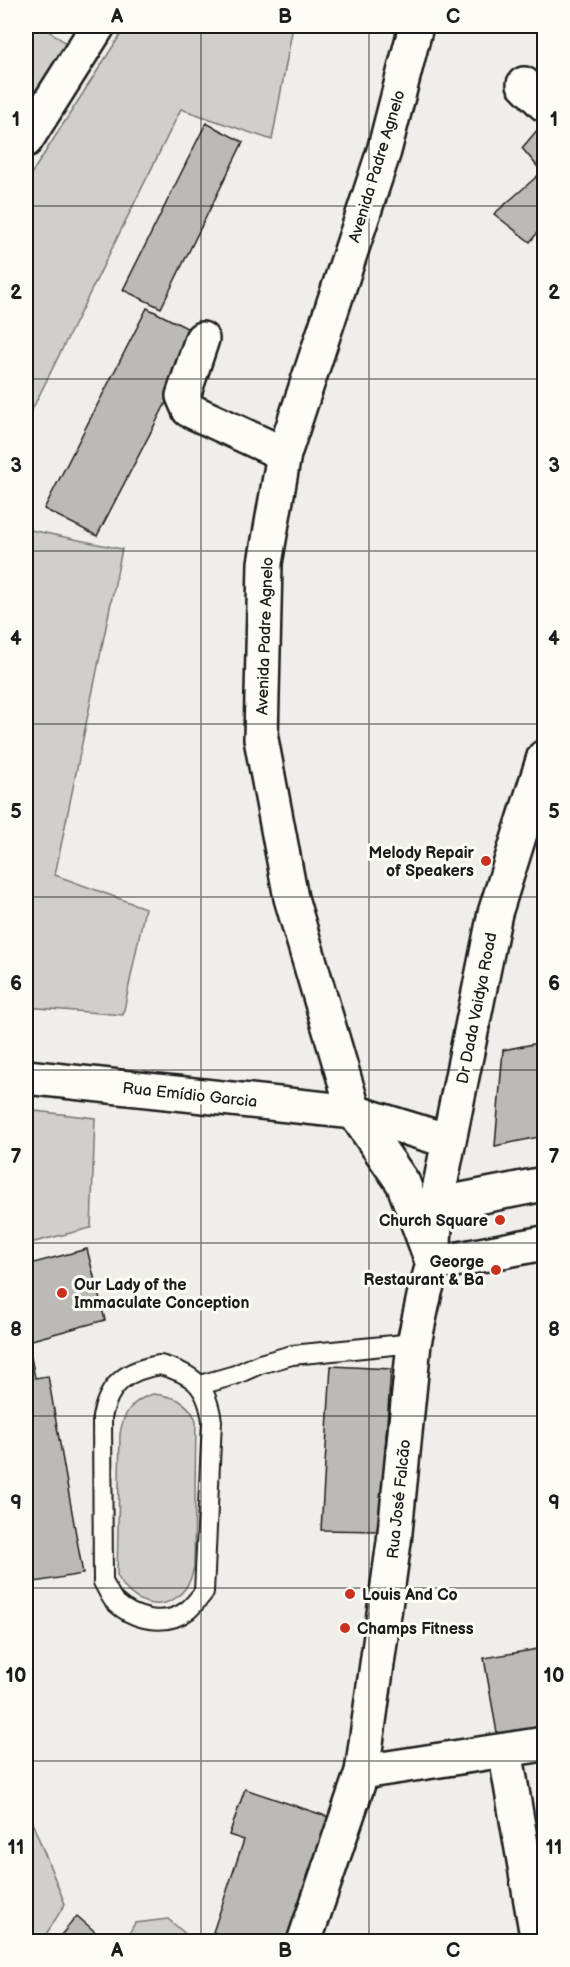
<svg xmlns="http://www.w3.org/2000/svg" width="570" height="1967" font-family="'Balsamiq Sans',sans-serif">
  <rect width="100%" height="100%" fill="#f0eeea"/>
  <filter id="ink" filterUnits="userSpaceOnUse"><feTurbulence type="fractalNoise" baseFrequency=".0167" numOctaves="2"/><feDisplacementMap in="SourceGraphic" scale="12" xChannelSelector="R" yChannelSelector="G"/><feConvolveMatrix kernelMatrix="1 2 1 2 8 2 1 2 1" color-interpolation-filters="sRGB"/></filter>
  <g filter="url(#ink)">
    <path fill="#d0cfcc" stroke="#767674" stroke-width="1.5" d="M 26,26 L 41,26 L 69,45 L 26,104 Z
      M 126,26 L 293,26 L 272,140 L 181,109 L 26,422 L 26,182 Z
      M 26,529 L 122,549 L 55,875 L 145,908 L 123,1015 L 26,1007 Z
      M 26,1110 L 95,1118 L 91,1228 L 26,1244 Z
      M 153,1394 C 173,1396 187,1400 196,1420 L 194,1567 C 185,1613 137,1617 117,1575 L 120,1434 C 123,1413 132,1400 153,1394 Z
      M 26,1807 L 65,1904 L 42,1941 L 26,1941 Z
      M 168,1919 L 194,1941 L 125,1941 L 135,1923 Z"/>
    <path fill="#bbbab6" stroke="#1c1c1c" stroke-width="1.5" d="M 544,122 L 544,225 L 530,242 L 494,214 L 542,172 L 522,148 Z
      M 206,123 L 243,142 L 161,308 L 123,290 Z
      M 147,308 L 201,335 L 97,536 L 44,509 Z
      M 544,1042 L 544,1136 L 495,1146 L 503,1050 Z
      M 87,1249 L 105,1320 L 28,1341 L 26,1331 L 26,1265 Z
      M 26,1331 L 35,1378 L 48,1376 L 83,1574 L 29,1583 L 26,1566 Z
      M 331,1366 L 391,1369 L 379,1531 L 321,1530 Z
      M 544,1478 L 544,1512 L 539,1479 Z
      M 544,1648 L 544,1731 L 498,1739 L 484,1658 Z
      M 245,1789 L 335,1819 L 293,1942 L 239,1942 L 213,1932 L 244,1840 L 229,1835 Z
      M 77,1916 L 107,1942 L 55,1942 Z"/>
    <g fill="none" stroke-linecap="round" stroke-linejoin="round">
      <g stroke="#1c1c1c" stroke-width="22">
        <path id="service" d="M 160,1365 C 194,1374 207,1386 212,1421 L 204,1592 C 199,1598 194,1605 188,1610 C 166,1627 134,1620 115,1602 C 110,1597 107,1588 103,1582 L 102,1417 C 109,1383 127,1370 160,1365 Z
          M 200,1385 L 235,1375 L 260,1364 L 292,1355 L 414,1343"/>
      </g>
      <g stroke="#1c1c1c" stroke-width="38">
        <path id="minor" d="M 524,84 L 544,104
          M 26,140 L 98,26
          M 202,339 L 183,396 L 189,410 L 284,454
          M 505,1750 L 538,1942
          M 362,1772 L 544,1744"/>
      </g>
      <g stroke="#1c1c1c" stroke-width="38">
        <path id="tertiary" d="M 354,1112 L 449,1141
          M 436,1205 L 544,1184
          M 433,1264 L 436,1205 L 495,913 L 544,757"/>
      </g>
      <g stroke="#1c1c1c" stroke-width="38">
        <path id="secondary" d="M 416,26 L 384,151 L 284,454 L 265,563 L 261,739 L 291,898 L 354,1112 L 403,1183 L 433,1264
          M 26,1077 L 354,1112
          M 433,1264 L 544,1243
          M 304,1942 L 362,1772 L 394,1542 L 414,1343 L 425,1292 L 433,1264"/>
      </g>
      <use href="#service" stroke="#fdfcf7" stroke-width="18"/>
      <use href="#minor" stroke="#fdfcf7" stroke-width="33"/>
      <use href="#tertiary" stroke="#fdfcf7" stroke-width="33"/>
      <use href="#secondary" stroke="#fdfcf7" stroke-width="33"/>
    </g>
  </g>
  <path fill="none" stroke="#1c1c1c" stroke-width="1.5" stroke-opacity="0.55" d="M 201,26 L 201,1942M 369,26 L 369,1942M 26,206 L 544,206M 26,379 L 544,379M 26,551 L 544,551M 26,724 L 544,724M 26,897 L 544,897M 26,1070 L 544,1070M 26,1243 L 544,1243M 26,1416 L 544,1416M 26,1588 L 544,1588M 26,1761 L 544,1761"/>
  <g fill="#c8321e" stroke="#fdfcf7" stroke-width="2">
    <circle cx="486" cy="861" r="6"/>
    <circle cx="500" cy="1220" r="6"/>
    <circle cx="496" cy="1270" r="6"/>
    <circle cx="62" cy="1293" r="6"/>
    <circle cx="350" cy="1594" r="6"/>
    <circle cx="345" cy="1628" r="6"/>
  </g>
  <g text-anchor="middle" stroke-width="6" stroke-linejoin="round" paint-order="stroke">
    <g font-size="16" fill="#1c1c1c" stroke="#fdfcf7">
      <text transform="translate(376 166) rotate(-73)" y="6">Avenida Padre Agnelo</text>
      <text transform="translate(264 636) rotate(-88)" y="6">Avenida Padre Agnelo</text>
      <text transform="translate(476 1008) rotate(-79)" y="6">Dr Dada Vaidya Road</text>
      <text transform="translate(190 1094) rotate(6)" y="6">Rua Emídio Garcia</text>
      <text transform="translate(398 1499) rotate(-84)" y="6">Rua José Falcão</text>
    </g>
    <g font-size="16" font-weight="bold" fill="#1c1c1c" stroke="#fdfcf7" text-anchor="end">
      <text x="474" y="858">Melody Repair<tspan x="474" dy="18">of Speakers</tspan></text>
      <text x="488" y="1226">Church Square</text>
      <text x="484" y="1267">George<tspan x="484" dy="18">Restaurant &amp; Ba</tspan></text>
      <text x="74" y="1290" text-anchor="start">Our Lady of the<tspan x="74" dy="18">Immaculate Conception</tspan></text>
      <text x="362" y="1600" text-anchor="start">Louis And Co</text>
      <text x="357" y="1634" text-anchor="start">Champs Fitness</text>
    </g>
  </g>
  <rect width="570" height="1967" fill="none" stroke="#fdfcf7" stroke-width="66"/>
  <rect x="33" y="33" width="504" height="1901" fill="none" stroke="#1c1c1c" stroke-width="2"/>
  <g font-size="20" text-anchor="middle" font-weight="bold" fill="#1c1c1c">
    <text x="117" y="23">A</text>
    <text x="285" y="23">B</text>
    <text x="453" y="23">C</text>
    <text x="16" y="126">1</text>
    <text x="554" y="126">1</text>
    <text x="16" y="299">2</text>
    <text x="554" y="299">2</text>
    <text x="16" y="472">3</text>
    <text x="554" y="472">3</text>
    <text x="16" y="645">4</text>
    <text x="554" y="645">4</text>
    <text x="16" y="818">5</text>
    <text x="554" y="818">5</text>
    <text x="16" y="990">6</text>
    <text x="554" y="990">6</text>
    <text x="16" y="1163">7</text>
    <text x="554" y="1163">7</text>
    <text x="16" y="1336">8</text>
    <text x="554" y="1336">8</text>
    <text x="16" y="1509">9</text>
    <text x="554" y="1509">9</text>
    <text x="16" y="1682">10</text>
    <text x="554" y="1682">10</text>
    <text x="16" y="1854">11</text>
    <text x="554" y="1854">11</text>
    <text x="117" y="1957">A</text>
    <text x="285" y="1957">B</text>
    <text x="453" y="1957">C</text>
  </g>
</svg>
